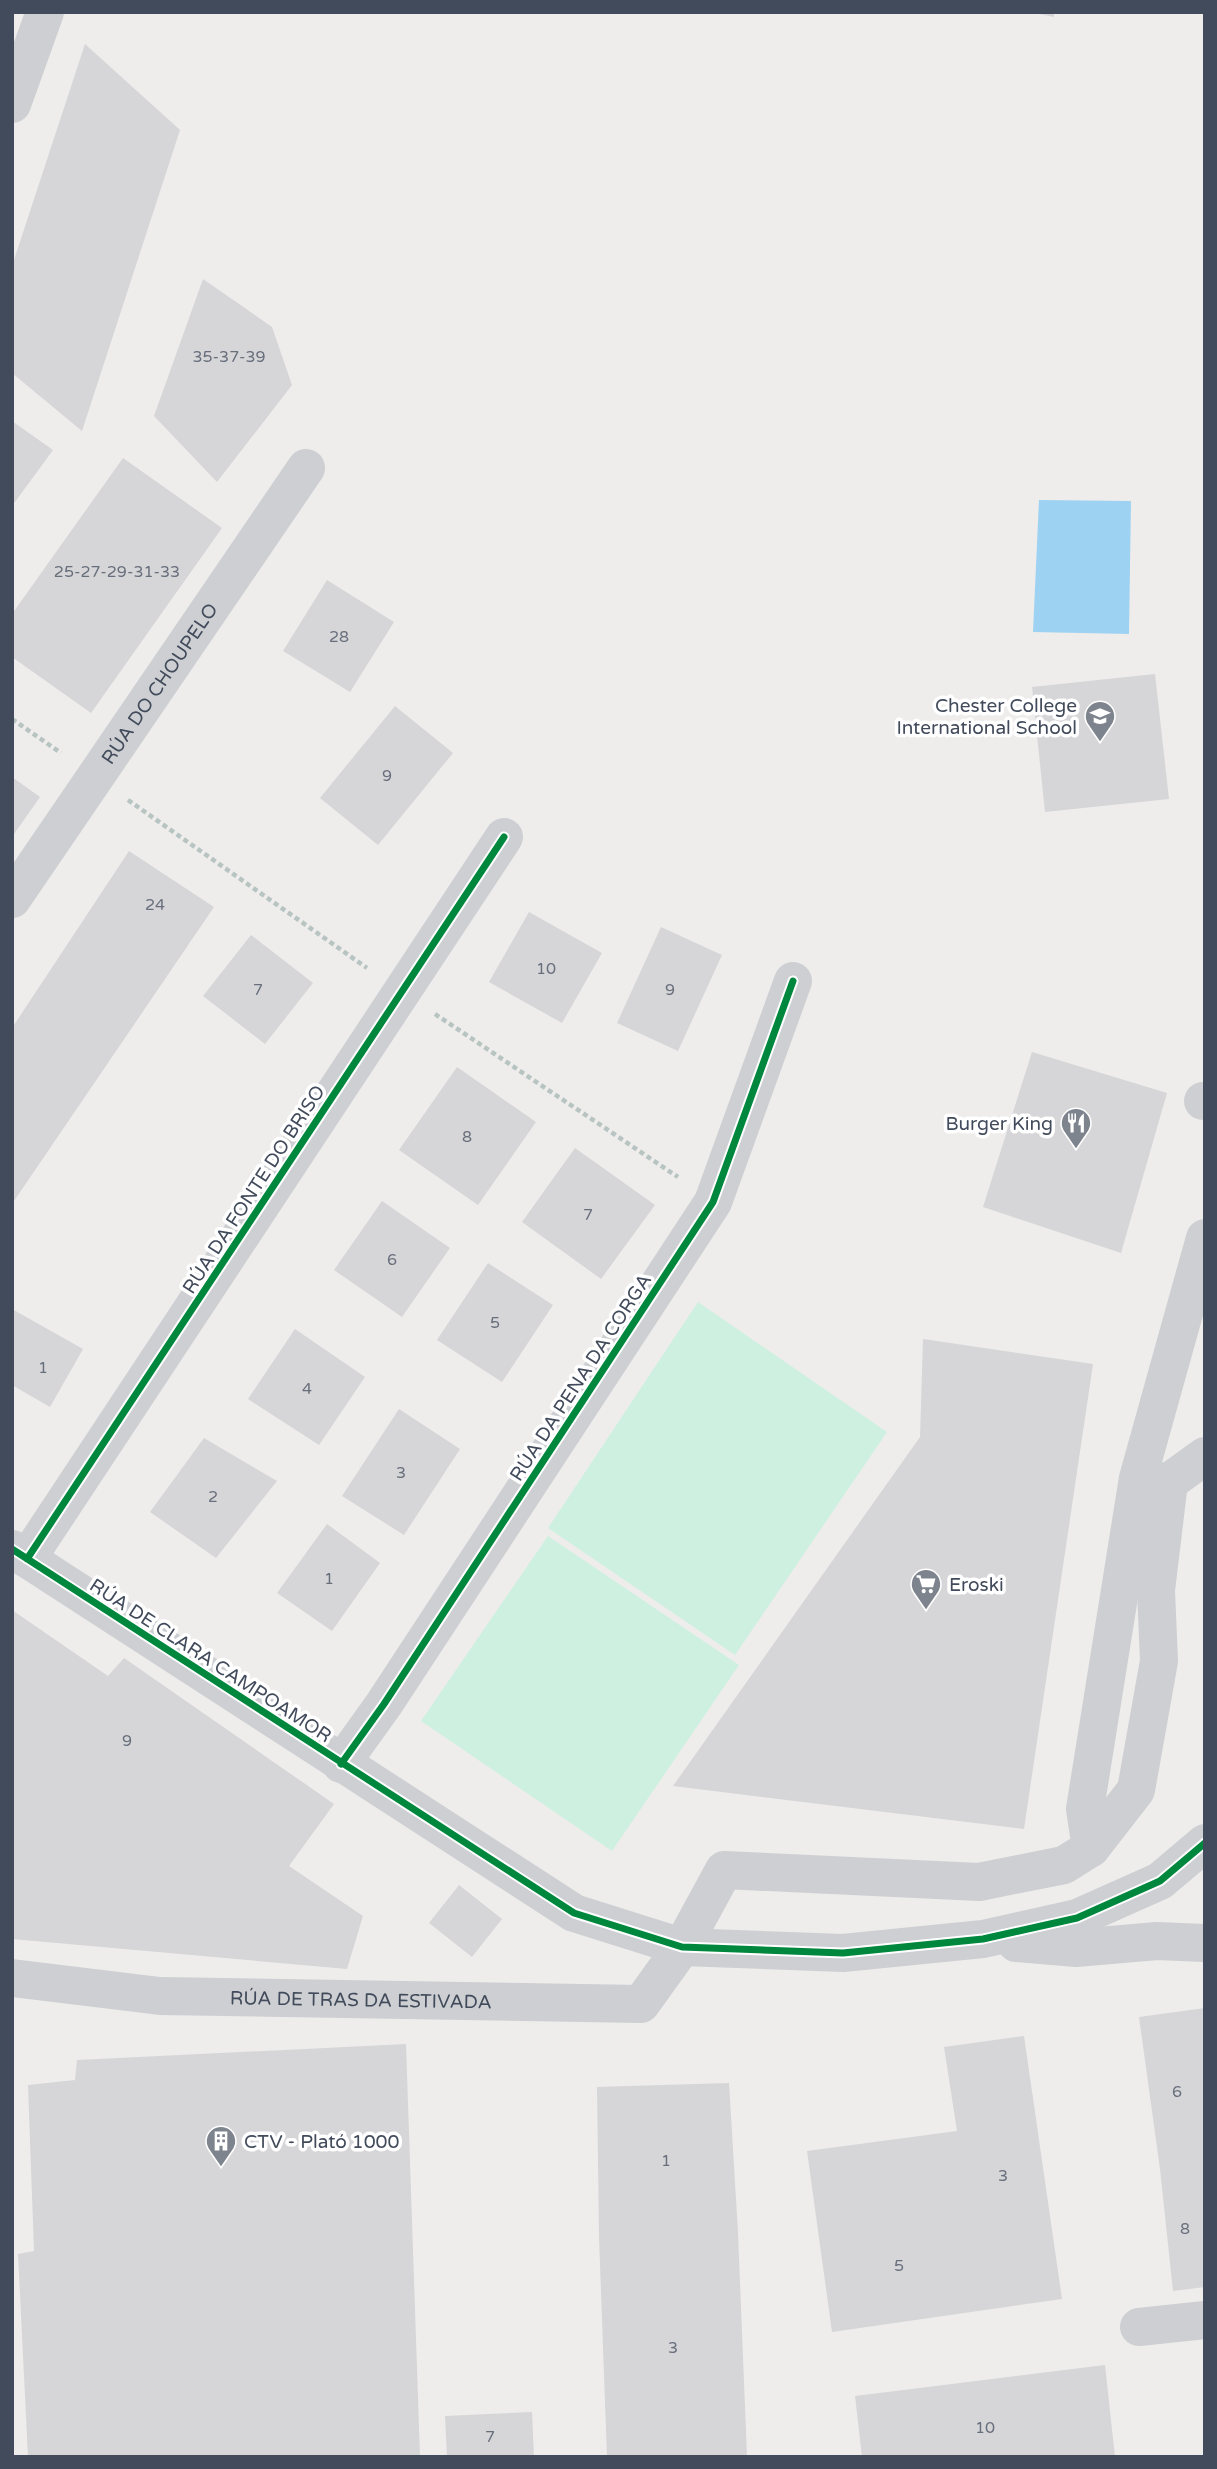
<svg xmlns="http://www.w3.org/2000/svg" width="1217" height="2469" font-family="'Varela Round',sans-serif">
  <rect width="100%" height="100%" fill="#eeedec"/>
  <path fill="#cef0e0" d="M 698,1302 L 887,1432 L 735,1655 L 548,1528 Z
    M 548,1536 L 739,1665 L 612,1851 L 421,1721 Z"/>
  <path fill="#9ed2f2" d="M 1039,500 L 1131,501 L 1129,634 L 1033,632 Z"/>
  <path fill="#d6d6d8" d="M 1030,12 L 1054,12 L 1054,17 Z
    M 85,44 L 180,130 L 82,431 L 12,373 L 12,266 Z
    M 203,279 L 272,327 L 292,385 L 217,482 L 154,416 Z
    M 12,421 L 53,450 L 12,506 Z
    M 123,458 L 222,528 L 91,713 L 12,657 L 12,614 Z
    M 327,580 L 394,622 L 350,692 L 283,651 Z
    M 1155,674 L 1169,799 L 1045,812 L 1032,687 Z
    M 395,706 L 453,753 L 378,845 L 320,798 Z
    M 12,777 L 40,797 L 12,837 Z
    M 129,851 L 214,907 L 12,1204 L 12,1028 Z
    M 529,912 L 602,953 L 562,1023 L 489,982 Z
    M 661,927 L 722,955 L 678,1051 L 617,1023 Z
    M 251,935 L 313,983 L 265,1044 L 203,996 Z
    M 1032,1052 L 1167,1093 L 1121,1253 L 983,1207 Z
    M 457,1067 L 536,1122 L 478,1205 L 399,1150 Z
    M 575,1148 L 655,1205 L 601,1279 L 522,1222 Z
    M 382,1201 L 450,1248 L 402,1317 L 334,1270 Z
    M 488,1263 L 553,1305 L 502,1382 L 437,1340 Z
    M 12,1309 L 83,1349 L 50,1407 L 12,1385 Z
    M 295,1329 L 365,1377 L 319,1445 L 248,1399 Z
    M 923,1339 L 1093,1364 L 1024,1829 L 673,1786 L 920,1437 Z
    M 399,1409 L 460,1449 L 404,1535 L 342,1496 Z
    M 204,1438 L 277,1481 L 216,1558 L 150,1512 Z
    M 327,1524 L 380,1563 L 332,1631 L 277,1593 Z
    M 12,1610 L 108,1676 L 124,1658 L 334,1804 L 289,1866 L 363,1916 L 347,1969 L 12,1939 Z
    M 459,1885 L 502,1919 L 472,1957 L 429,1923 Z
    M 1205,2008 L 1205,2287 L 1173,2291 L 1160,2169 L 1139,2017 Z
    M 1024,2036 L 1062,2299 L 832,2332 L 807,2151 L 957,2131 L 944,2047 Z
    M 406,2044 L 420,2457 L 28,2457 L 18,2254 L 34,2251 L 28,2085 L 75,2080 L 77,2060 Z
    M 729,2083 L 738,2232 L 747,2457 L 607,2457 L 599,2237 L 597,2087 Z
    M 1105,2365 L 1115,2457 L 862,2457 L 855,2396 Z
    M 532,2412 L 534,2457 L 447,2457 L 445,2416 Z"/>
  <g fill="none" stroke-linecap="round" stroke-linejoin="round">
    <path stroke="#b7c4c2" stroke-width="4.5" stroke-dasharray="5 3.5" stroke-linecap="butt" d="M 12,719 L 61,753
      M 128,800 L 367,968
      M 435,1014 L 678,1177"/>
    <g stroke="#cdcfd2" stroke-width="38">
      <path d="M 12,104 L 45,12"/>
      <path id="s1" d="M 12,899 L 306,468"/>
      <path d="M 1203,1101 L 1205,1101"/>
      <path d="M 1144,1479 L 1169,1482 L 1205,1456"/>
      <path d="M 12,1549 L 574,1913 L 682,1947 L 843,1953 L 983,1939 L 1077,1918 L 1160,1881 L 1205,1843"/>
      <path d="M 27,1559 L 504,837"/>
      <path d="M 341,1764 L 384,1704 L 713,1202 L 793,981"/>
      <path d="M 1091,1848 L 1085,1809 L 1138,1478 L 1205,1238"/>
      <path d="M 1016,1943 L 1076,1948 L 1157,1941 L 1205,1943"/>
      <path id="s2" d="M 12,1978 L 160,1996 L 641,2004 L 682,1947 L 724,1870 L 979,1882 L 1064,1865 L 1091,1848 L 1136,1790 L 1159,1661 L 1156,1590 L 1169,1482"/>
      <path d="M 1139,2327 L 1205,2320"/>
    </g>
    <g stroke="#fff" stroke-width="11">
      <path id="cycleway" d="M 12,1549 L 574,1913 L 682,1947 L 843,1953 L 983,1939 L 1077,1918 L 1160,1881 L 1205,1843
        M 27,1559 L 504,837
        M 341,1764 L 384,1704 L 713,1202 L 793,981"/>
    </g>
    <use href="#cycleway" stroke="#00873e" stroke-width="7"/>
  </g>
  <defs>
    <g id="school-pin" transform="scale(1.575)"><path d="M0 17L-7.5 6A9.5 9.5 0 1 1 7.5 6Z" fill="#7e848e" stroke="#fff"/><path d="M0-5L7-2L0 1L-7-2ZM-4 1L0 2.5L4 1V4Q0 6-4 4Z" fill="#fff"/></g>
    <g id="restaurant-pin" transform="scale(1.575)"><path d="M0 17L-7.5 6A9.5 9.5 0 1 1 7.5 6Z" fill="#7e848e" stroke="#fff"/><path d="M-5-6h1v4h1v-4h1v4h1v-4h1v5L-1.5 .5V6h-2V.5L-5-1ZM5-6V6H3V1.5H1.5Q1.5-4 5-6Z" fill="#fff"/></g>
    <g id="supermarket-pin" transform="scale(1.575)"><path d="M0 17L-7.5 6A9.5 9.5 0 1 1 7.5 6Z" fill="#7e848e" stroke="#fff"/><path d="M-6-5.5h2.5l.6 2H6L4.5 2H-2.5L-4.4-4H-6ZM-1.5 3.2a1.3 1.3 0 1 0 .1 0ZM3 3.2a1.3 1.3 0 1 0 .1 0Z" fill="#fff"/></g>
    <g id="building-pin" transform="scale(1.575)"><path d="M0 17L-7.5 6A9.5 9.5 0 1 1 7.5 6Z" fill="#7e848e" stroke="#fff"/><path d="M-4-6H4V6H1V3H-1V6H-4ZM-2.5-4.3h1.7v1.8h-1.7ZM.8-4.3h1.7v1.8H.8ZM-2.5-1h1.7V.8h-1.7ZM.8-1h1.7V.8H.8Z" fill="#fff"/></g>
  </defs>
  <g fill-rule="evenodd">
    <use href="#school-pin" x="1100" y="716"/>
    <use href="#restaurant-pin" x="1076" y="1123"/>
    <use href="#supermarket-pin" x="926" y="1584"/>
    <use href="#building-pin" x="221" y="2141"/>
  </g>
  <g text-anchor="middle" stroke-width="7" stroke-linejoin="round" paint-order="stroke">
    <g font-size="16" fill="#686f7c">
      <text x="229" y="362">35-37-39</text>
      <text x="117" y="577">25-27-29-31-33</text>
      <text x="339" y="642">28</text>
      <text x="387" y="781">9</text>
      <text x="155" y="910">24</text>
      <text x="546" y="974">10</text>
      <text x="258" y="995">7</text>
      <text x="670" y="995">9</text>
      <text x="467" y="1142">8</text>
      <text x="588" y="1220">7</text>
      <text x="392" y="1265">6</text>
      <text x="495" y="1328">5</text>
      <text x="43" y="1373">1</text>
      <text x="307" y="1394">4</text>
      <text x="401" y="1478">3</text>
      <text x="213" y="1502">2</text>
      <text x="329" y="1584">1</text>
      <text x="127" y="1746">9</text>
      <text x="1177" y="2097">6</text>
      <text x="666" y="2166">1</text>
      <text x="1003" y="2181">3</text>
      <text x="1185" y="2234">8</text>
      <text x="899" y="2271">5</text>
      <text x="673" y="2353">3</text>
      <text x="985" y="2433">10</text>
      <text x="490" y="2442">7</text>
    </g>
    <g font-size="19" fill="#424b5b" stroke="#fff">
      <text dy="7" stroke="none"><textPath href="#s1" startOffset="261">RÚA DO CHOUPELO</textPath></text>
      <text transform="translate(253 1189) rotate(-57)" y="7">RÚA DA FONTE DO BRISO</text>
      <text transform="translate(580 1377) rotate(-57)" y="7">RÚA DA PENA DA CORGA</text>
      <text transform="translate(211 1660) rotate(33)" y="7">RÚA DE CLARA CAMPOAMOR</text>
      <text dy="7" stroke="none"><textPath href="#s2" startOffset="350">RÚA DE TRAS DA ESTIVADA</textPath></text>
    </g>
    <g font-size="19" fill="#424b5b" stroke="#fff" text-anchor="end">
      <text x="1077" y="712">Chester College<tspan x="1077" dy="22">International School</tspan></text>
      <text x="1053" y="1130">Burger King</text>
      <text x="949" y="1591" text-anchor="start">Eroski</text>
      <text x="244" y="2148" text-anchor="start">CTV - Plató 1000</text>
    </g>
  </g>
  <rect width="1217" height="2469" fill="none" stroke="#424b5b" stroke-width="28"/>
</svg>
